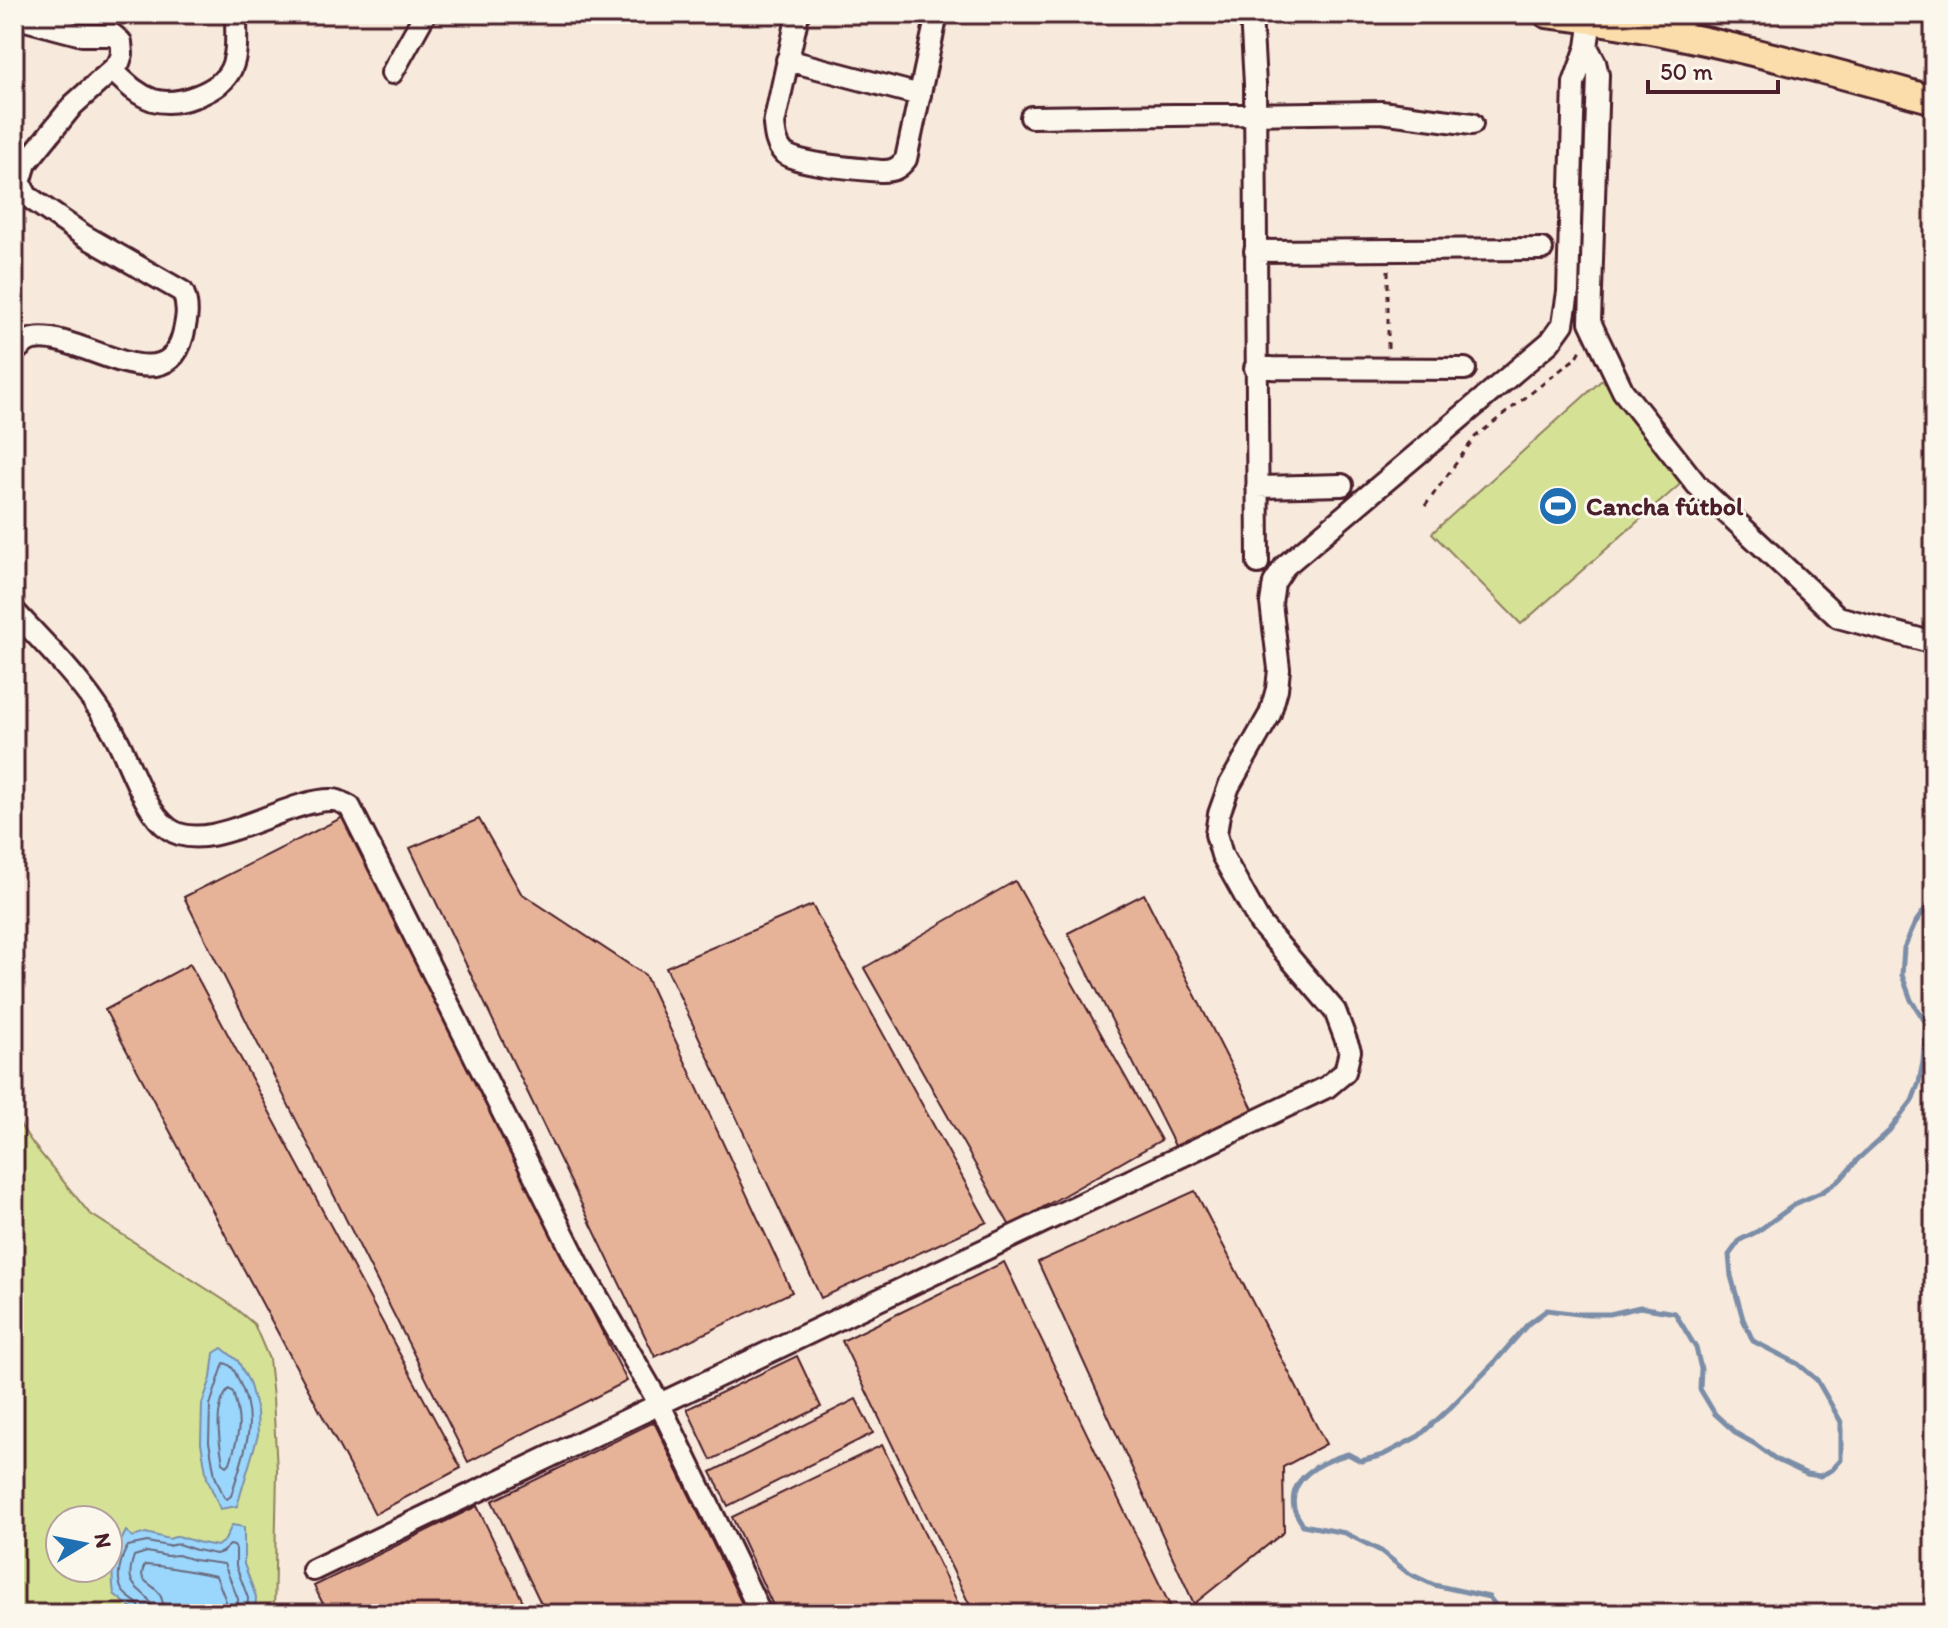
<svg xmlns="http://www.w3.org/2000/svg" width="1948" height="1628" font-family="Itim,sans-serif">
  <rect width="100%" height="100%" fill="#f7e9db"/>
  <filter id="ink" filterUnits="userSpaceOnUse"><feTurbulence type="fractalNoise" baseFrequency=".0125" numOctaves="2"/><feDisplacementMap in="SourceGraphic" scale="16" xChannelSelector="R" yChannelSelector="G"/><feConvolveMatrix kernelMatrix="1 2 1 2 8 2 1 2 1" color-interpolation-filters="sRGB"/></filter>
  <g filter="url(#ink)">
    <path fill="#d5e295" stroke="#908060" stroke-width="2" fill-rule="evenodd" d="M 1602,380 L 1685,480 L 1521,624 L 1432,533 Z
      M 14,1116 L 33,1144 L 89,1213 L 230,1304 L 254,1324 L 269,1359 L 273,1398 L 277,1470 L 274,1614 L 14,1614 ZM 60,1520 L 108,1520 L 108,1568 L 60,1568 Z"/>
    <path fill="#9bd7fc" stroke="#7b8da8" stroke-width="2" d="M 222,1348 L 238,1361 L 249,1382 L 257,1411 L 258,1435 L 237,1506 L 220,1509 L 207,1478 L 201,1443 L 202,1404 L 211,1378 L 214,1353 Z
      M 232,1525 L 244,1527 L 244,1564 L 256,1597 L 255,1614 L 138,1614 L 114,1594 C 110,1566 113,1556 126,1531 L 133,1537 L 146,1533 L 169,1539 L 178,1536 L 197,1542 L 217,1546 L 225,1540 Z"/>
    <g fill="none" stroke-linecap="round" stroke-linejoin="round">
      <path stroke="#6a697f" stroke-width="2" d="M 224,1363 C 233,1365 235,1372 239,1381 C 260,1424 243,1454 231,1496 L 227,1499 L 224,1497 L 215,1476 L 209,1442 L 210,1405 Z
        M 229,1389 L 233,1392 C 242,1423 240,1432 230,1463 L 227,1466 L 223,1463 C 219,1440 213,1407 229,1389 Z
        M 142,1614 C 141,1601 128,1600 122,1590 C 115,1577 121,1557 128,1546 L 147,1542 L 168,1546 L 178,1544 L 196,1550 L 216,1554 L 222,1552 L 230,1545 L 234,1546 L 236,1549 L 236,1566 L 248,1598 L 247,1614
        M 153,1614 C 151,1584 120,1596 134,1556 L 147,1552 L 167,1556 L 178,1555 L 194,1560 L 224,1564 L 238,1599 L 237,1614
        M 165,1614 C 164,1606 163,1600 159,1593 C 150,1581 136,1582 145,1565 C 169,1566 192,1572 216,1576 L 226,1601 L 225,1614"/>
      <path stroke="#7b8da8" stroke-width="5" d="M 1497,1614 L 1499,1610 L 1489,1597 L 1434,1585 L 1408,1573 L 1381,1551 L 1345,1533 L 1303,1525 C 1300,1520 1295,1513 1294,1508 C 1288,1476 1324,1461 1348,1454 L 1361,1461 L 1383,1455 L 1419,1436 L 1450,1408 L 1494,1363 L 1528,1324 L 1547,1310 L 1578,1314 L 1610,1314 L 1640,1307 L 1675,1313 L 1696,1348 L 1701,1369 L 1700,1389 L 1715,1414 L 1737,1434 L 1755,1444 L 1777,1460 L 1807,1474 L 1820,1476 L 1832,1470 L 1841,1460 L 1841,1422 L 1817,1380 L 1798,1364 L 1753,1341 L 1743,1319 L 1731,1276 L 1729,1255 L 1740,1240 L 1758,1231 L 1797,1203 L 1822,1192 L 1841,1179 L 1858,1159 L 1889,1131 L 1912,1101 L 1919,1082 L 1923,1062 L 1926,1023 L 1911,1000 L 1902,975 L 1904,948 L 1915,923 L 1934,897"/>
    </g>
    <path fill="#e6b398" stroke="#4a1f2b" stroke-width="2" d="M 343,817 L 627,1381 L 468,1462 L 184,897 Z
      M 479,819 L 521,893 L 645,975 L 792,1292 L 655,1357 L 410,848 Z
      M 1015,881 L 1161,1140 L 1010,1226 L 864,968 Z
      M 1144,894 L 1254,1111 L 1177,1150 L 1068,933 Z
      M 812,905 L 987,1222 L 821,1298 L 666,967 Z
      M 190,964 L 461,1468 L 375,1514 L 105,1010 Z
      M 1195,1191 L 1326,1444 L 1283,1467 L 1284,1532 L 1194,1604 L 1038,1262 Z
      M 1004,1262 L 1174,1614 L 974,1614 L 842,1341 Z
      M 797,1356 L 821,1407 L 711,1460 L 687,1409 Z
      M 856,1399 L 873,1433 L 728,1506 L 711,1472 Z
      M 654,1422 L 747,1614 L 546,1614 L 492,1501 Z
      M 882,1445 L 963,1614 L 777,1614 L 732,1517 Z
      M 477,1506 L 529,1614 L 328,1614 L 314,1586 Z"/>
    <g fill="none" stroke-linecap="round" stroke-linejoin="round">
      <g stroke="#4a1f2b" stroke-width="26">
        <path id="minor" d="M 798,14 L 774,124 C 775,134 776,145 784,153 C 799,165 861,169 882,171 C 894,171 899,168 906,159 L 937,14
          M 1251,14 L 1255,84 L 1258,563
          M 14,17 L 82,35 L 113,35 L 121,42 L 122,54 L 119,63 L 112,70 L 73,105 L 26,163 L 20,183 L 27,196 L 83,235 L 183,292 C 189,307 187,319 183,335 C 165,406 78,330 34,339 C 27,340 18,348 14,353
          M 1587,47 L 1595,62 L 1598,75 L 1590,322 L 1623,391 L 1697,485 L 1838,617 L 1934,643
          M 787,60 L 920,95
          M 112,70 C 125,82 136,94 153,100 C 178,107 220,92 231,69 C 238,54 236,34 236,18 L 235,14
          M 392,73 L 425,14
          M 1031,117 L 1381,112 L 1472,124
          M 1255,251 L 1542,249
          M 1255,368 L 1465,369
          M 1257,487 L 1342,485
          M 14,611 C 43,642 74,673 98,708 C 105,718 112,729 117,739 C 131,766 145,812 169,829 C 208,857 288,798 333,800 C 339,800 344,804 350,807 L 579,1265 L 659,1403 L 761,1614
          M 313,1570 C 650,1407 989,1249 1327,1087 L 1345,1072 L 1350,1051 L 1335,1011 L 1260,923 L 1222,855 L 1216,834 L 1219,814 L 1229,786 L 1270,714 L 1277,689 L 1279,669 L 1271,603 L 1274,583 L 1285,566 L 1550,342 L 1563,324 L 1568,292 L 1574,83 L 1587,47 L 1591,19"/>
      </g>
      <g stroke="#4a1f2b" stroke-width="32">
        <path id="major" d="M 1547,14 C 1679,29 1807,65 1934,100"/>
      </g>
      <path stroke="#4a1f2b" stroke-width="3" stroke-dasharray="6 6" stroke-linecap="butt" d="M 1388,270 L 1388,350
        M 1425,506 L 1475,437 L 1577,357 L 1582,348"/>
      <use href="#minor" stroke="#fbf7ec" stroke-width="20"/>
      <use href="#major" stroke="#faddab" stroke-width="26"/>
    </g>
  </g>
  <defs>
    <g id="stadium-disc" transform="scale(2)"><circle r="9.5" fill="#1f6fb2" stroke="#fbf7ec"/><path d="M0-5a6.5 5 0 1 0 0 10a6.5 5 0 1 0 0-10ZM-3.5-1.8h7v3.6h-7Z" fill="#fff"/></g>
  </defs>
  <g fill-rule="evenodd">
    <use href="#stadium-disc" x="1558" y="506"/>
  </g>
  <g text-anchor="middle" stroke-width="6" stroke-linejoin="round" paint-order="stroke">
    <g font-size="26" font-weight="bold" fill="#4a1f2b" stroke="#fbf7ec" text-anchor="start">
      <text x="1586" y="515">Cancha fútbol</text>
    </g>
  </g>
  <rect width="1948" height="1628" fill="none" stroke="#fbf7ec" stroke-width="48"/>
  <rect x="24" y="24" width="1900" height="1580" fill="none" stroke="#4a1f2b" stroke-width="3" filter="url(#ink)"/>
  <g transform="translate(84 1544) rotate(80)"><circle r="38" fill="#fbf7ec" stroke="#b4a19f" stroke-width="2"/>
  <path d="M0-6L14 30L0 20L-14 30Z" fill="#1f6fb2"/>
  <text y="-12" font-size="22" font-weight="bold" text-anchor="middle" fill="#4a1f2b">N</text>
  </g>
  <path d="M1648 80v12h130v-12" fill="none" stroke="#4a1f2b" stroke-width="4"/>
  <text x="1660" y="80" font-size="24" fill="#4a1f2b" stroke="#fbf7ec" stroke-width="6" paint-order="stroke">50 m</text>
</svg>
